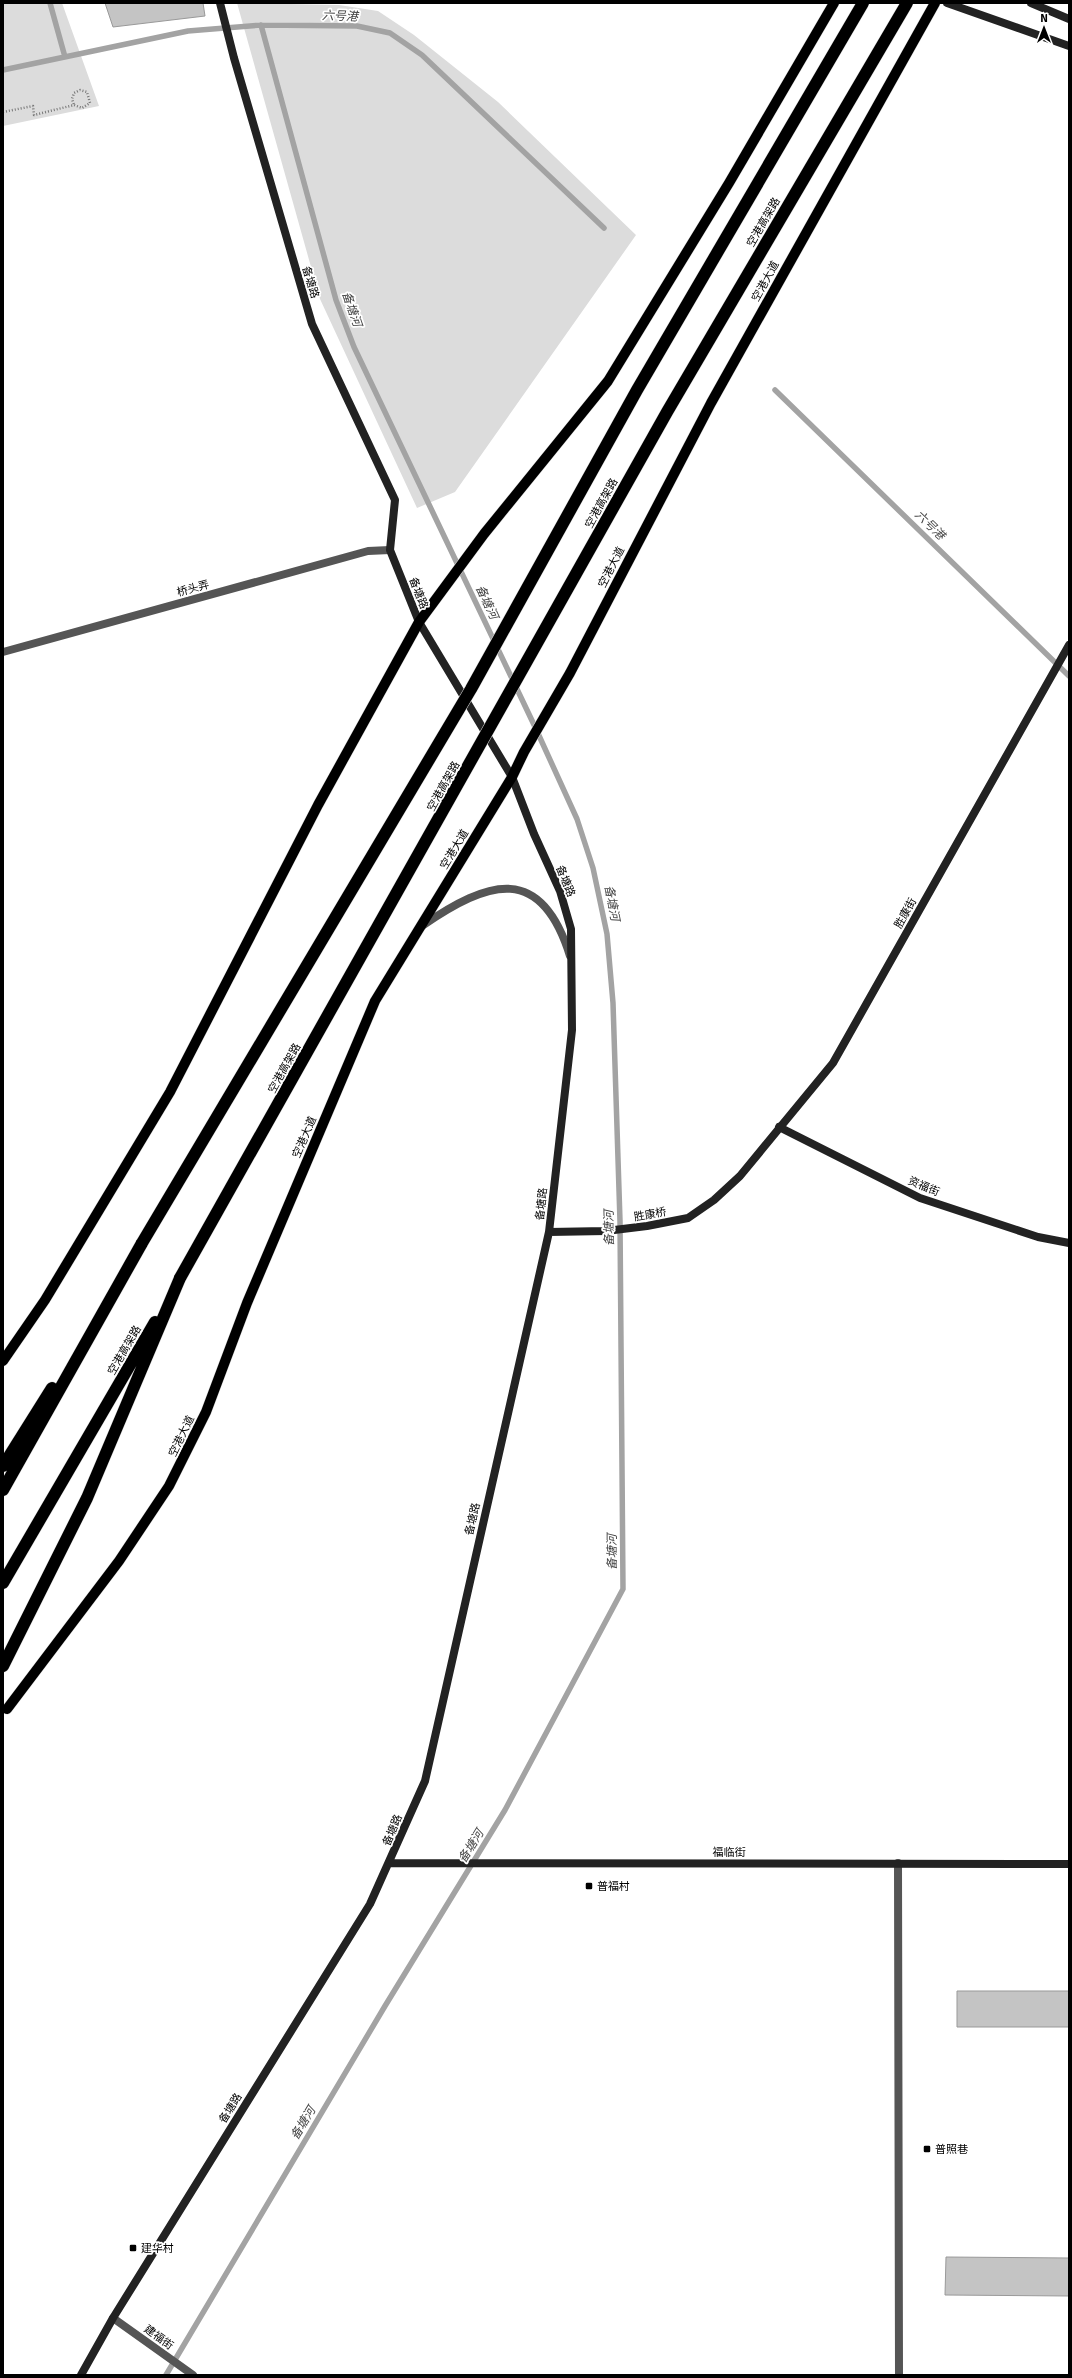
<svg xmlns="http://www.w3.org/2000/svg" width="1072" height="2378" font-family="Signika,'Noto Sans SC',sans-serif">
  <rect width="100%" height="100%" fill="#fff"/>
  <path fill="#dcdcdc" d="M 3,3 L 62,3 L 99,106 L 3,126 Z
    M 237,3 L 339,5 L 378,11 L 414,35 L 498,102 L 636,235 L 455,492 L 417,508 L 320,299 Z"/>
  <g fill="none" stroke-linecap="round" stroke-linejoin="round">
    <path stroke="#a3a3a3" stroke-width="5.5" d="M 50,3 L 65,57
      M 3,70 L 188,31 L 261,25 L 357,26 L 390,33 L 422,55 L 604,228
      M 775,390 L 1069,676
      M 166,2375 L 385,2006 L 505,1810 L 623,1589 L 620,1221 L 613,1003 L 607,934 L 593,868 L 577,819 L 536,729 L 354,347 L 336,300 L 261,25"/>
  </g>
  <path fill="#c4c4c4" stroke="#999" d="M 105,3 L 203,3 L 205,16 L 113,27 Z
    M 957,1991 L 1069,1991 L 1069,2027 L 957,2027 Z
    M 946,2257 L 1069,2258 L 1069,2296 L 945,2295 Z"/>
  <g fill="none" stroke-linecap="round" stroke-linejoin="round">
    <g stroke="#dbdbdb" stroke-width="11">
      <path id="primary" d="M 3,1361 L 45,1300 L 170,1092 L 318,805 L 419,622 L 484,534 L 608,381 L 729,183 L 834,3
        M 7,1709 L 119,1561 L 169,1486 L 206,1412 L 247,1303 L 375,1001 L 512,777 L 524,752 L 570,673 L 711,403 L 935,3"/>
    </g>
    <g stroke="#dbdbdb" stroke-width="13">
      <path id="highway" d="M 3,1466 L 52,1388
        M 3,1490 L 142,1243
        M 3,1583 L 155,1322
        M 3,1666 L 87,1498 L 180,1278"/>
    </g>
    <path stroke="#777" stroke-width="2.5" stroke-dasharray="1 2" stroke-linecap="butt" d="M 3,112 L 33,106 L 34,115 L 74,105 L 82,108 L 90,103 L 87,92 L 80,90 L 74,93 L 72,99 L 74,105"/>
    <path stroke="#555" stroke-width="8" d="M 3,652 L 368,551 L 390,550
      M 422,926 C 489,880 541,863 570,956
      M 898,1863 L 899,2375
      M 113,2318 L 193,2375"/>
    <path stroke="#222" stroke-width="8" d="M 947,3 L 1069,46
      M 1031,3 L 1069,19
      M 779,1127 L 920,1198 L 1038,1237 L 1069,1243
      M 549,1232 L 606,1231 L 647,1226 L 688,1218 L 714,1200 L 740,1176 L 833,1063 L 1069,645
      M 390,1863 L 1069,1864
      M 81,2375 L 113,2318 L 370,1904 L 425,1781 L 549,1232 L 572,1030 L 571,929 L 560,891 L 534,834 L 512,777 L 419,622 L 390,550 L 395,500 L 312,324 L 234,58 L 220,3"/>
    <use href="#primary" stroke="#000" stroke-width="10"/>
    <use href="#highway" stroke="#000" stroke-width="12"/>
    <g stroke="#dbdbdb" stroke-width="13" stroke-linecap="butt">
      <path id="highway-bridge" d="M 142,1243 L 471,689 L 637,390 L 863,3
        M 180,1278 L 667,412 L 907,3"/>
    </g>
    <use href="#highway-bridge" stroke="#000" stroke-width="12"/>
  </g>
  <g fill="#000" stroke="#fff" stroke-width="1.5">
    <rect x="585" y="1882" width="8" height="8" rx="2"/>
    <rect x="923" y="2145" width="8" height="8" rx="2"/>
    <rect x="129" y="2244" width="8" height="8" rx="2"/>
  </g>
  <g text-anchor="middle" stroke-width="3.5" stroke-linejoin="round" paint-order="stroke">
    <g font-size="11" fill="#000" stroke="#fff">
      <text transform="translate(763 222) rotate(-60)" y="4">空港高架路</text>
      <text transform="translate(765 281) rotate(-61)" y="4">空港大道</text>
      <text transform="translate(311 282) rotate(73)" y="4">备塘路</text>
      <text transform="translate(601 503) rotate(-61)" y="4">空港高架路</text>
      <text transform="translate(611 567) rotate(-63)" y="4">空港大道</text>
      <text transform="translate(193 588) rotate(-15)" y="4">桥头弄</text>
      <text transform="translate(419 593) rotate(69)" y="4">备塘路</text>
      <text transform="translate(443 786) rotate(-61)" y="4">空港高架路</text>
      <text transform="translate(454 849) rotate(-59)" y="4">空港大道</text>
      <text transform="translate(566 881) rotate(68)" y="4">备塘路</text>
      <text transform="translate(905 913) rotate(-61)" y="4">胜康街</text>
      <text transform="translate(284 1068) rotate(-61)" y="4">空港高架路</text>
      <text transform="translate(304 1137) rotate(-67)" y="4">空港大道</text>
      <text transform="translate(924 1186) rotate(23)" y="4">资福街</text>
      <text transform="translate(541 1204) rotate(-84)" y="4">备塘路</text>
      <text transform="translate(650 1214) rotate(-10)" y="4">胜康桥</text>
      <text transform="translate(124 1350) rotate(-60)" y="4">空港高架路</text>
      <text transform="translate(181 1436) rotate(-64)" y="4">空港大道</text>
      <text transform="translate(472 1519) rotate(-77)" y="4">备塘路</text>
      <text transform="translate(392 1830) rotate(-67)" y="4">备塘路</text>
      <text x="729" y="1856">福临街</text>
      <text transform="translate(230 2108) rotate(-58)" y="4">备塘路</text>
      <text transform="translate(159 2337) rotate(36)" y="4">建福街</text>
    </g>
    <g font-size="11" fill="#000" stroke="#fff" text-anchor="start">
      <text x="597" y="1890">普福村</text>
      <text x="935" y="2153">普照巷</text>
      <text x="141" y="2252">建华村</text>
    </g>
    <g font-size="12" font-style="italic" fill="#444" stroke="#fff">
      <text transform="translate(340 16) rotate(2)" y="4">六号港</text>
      <text transform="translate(352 309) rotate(71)" y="4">备塘河</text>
      <text transform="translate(930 525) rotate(44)" y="4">六号港</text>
      <text transform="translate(487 602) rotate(65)" y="4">备塘河</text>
      <text transform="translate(612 903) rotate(79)" y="4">备塘河</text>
      <text transform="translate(609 1228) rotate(-91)" y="4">备塘河</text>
      <text transform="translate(612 1552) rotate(-90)" y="4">备塘河</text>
      <text transform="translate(471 1846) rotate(-58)" y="4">备塘河</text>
      <text transform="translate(303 2123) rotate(-59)" y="4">备塘河</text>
    </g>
  </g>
  <rect width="1072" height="2378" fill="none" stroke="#000000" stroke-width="8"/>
  <g transform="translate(1044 28)" stroke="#ffffff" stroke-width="3" paint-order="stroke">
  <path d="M0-3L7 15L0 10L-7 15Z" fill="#000000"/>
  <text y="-6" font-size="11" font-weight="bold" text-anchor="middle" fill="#000000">N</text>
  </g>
</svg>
